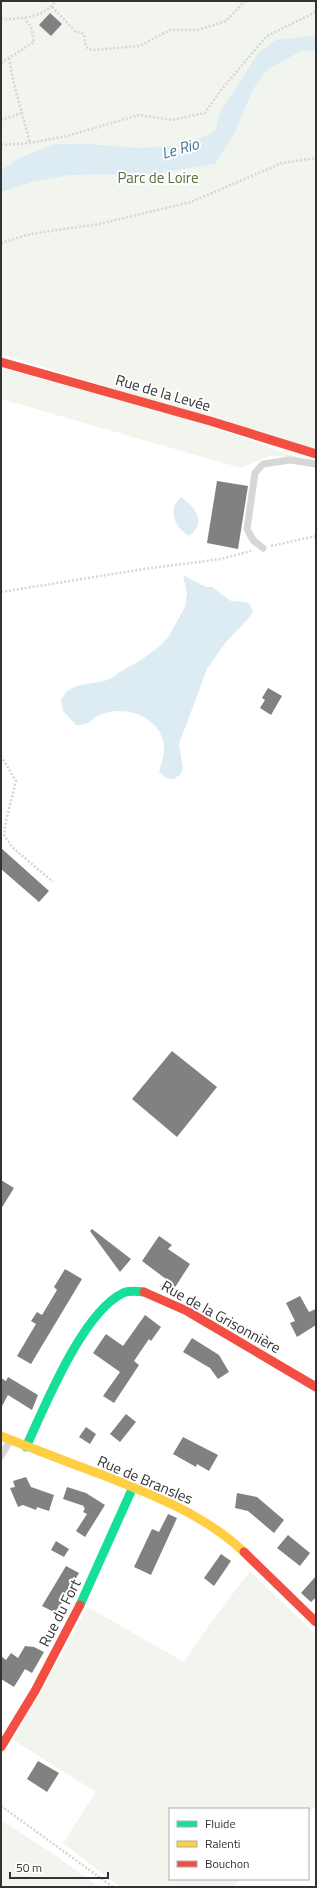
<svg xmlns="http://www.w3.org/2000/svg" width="317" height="1888" font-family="'Titillium Web',sans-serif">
  <rect width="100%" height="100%" fill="#fff"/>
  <path fill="#f1f5ed" d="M 1,1 L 316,1 L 316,451 L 1,354 Z
    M 1,368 L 192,420 L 308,461 L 287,457 L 270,456 L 241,468 L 1,399 Z
    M 250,1571 L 316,1635 L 316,1806 L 308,1814 L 308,1809 L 170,1809 L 170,1879 L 241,1879 L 233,1887 L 120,1887 L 63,1843 L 96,1792 L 13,1740 L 88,1607 L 184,1662 L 212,1621 Z
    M 1,1820 L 55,1855 L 99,1887 L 1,1887 Z"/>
  <path fill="#ddebf3" d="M 316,35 L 316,50 L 301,51 L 267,70 L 253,89 L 235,132 L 215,164 L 153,174 L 69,175 L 32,182 L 1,192 L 1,170 L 19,158 L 55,144 L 87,144 L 140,148 L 182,145 L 210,134 L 216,129 L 219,114 L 258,53 L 276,40 Z
    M 181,497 C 196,508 207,522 189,536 C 174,527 167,510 181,497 Z
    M 183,575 L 206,587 L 212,587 L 231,601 L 246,602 L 250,605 L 253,611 L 249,618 L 226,642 L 207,669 L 179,744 L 183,769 L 180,775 L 173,779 L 166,778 L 159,772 C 161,764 165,753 164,745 C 160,717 125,704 100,715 C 88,720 92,725 76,725 L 63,711 L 61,700 C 63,697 65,692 69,690 C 83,680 107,686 118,673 L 141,660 L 161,645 L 169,636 L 185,607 L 187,593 Z"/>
  <path fill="#818181" d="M 50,13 L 62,24 L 51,36 L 39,25 Z
    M 217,481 L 248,486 L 238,549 L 207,543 Z
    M 268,688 L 282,696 L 271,715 L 260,708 L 265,700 L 262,698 Z
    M 1,848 L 49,891 L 39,902 L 1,869 Z
    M 172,1051 L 217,1087 L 177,1137 L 132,1099 Z
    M 1,1180 L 14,1188 L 1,1209 Z
    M 92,1229 L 131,1259 L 120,1272 L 90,1231 Z
    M 159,1236 L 172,1245 L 168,1249 L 190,1264 L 172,1292 L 160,1287 L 166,1279 L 142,1261 Z
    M 65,1269 L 82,1279 L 31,1364 L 17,1356 L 36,1324 L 31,1321 L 37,1312 L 42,1315 L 57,1290 L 54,1287 Z
    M 300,1296 L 309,1312 L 316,1309 L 316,1325 L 297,1337 L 290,1323 L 295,1321 L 286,1303 Z
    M 145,1315 L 161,1327 L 151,1341 L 149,1339 L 134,1361 L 139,1365 L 114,1403 L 103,1396 L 120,1372 L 93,1353 L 106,1334 L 123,1346 Z
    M 192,1338 L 219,1355 L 229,1372 L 218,1379 L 210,1368 L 183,1352 Z
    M 8,1377 L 38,1395 L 32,1410 L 8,1395 L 1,1408 L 1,1378 L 6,1381 Z
    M 126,1414 L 136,1422 L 120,1442 L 110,1434 Z
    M 86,1427 L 96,1434 L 90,1444 L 79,1437 Z
    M 183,1437 L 218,1455 L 209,1471 L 197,1464 L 196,1467 L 173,1454 Z
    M 26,1477 L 31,1487 L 54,1495 L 49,1511 L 37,1507 L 36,1510 L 23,1505 L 18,1507 L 10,1488 L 15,1487 L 13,1481 Z
    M 67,1487 L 86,1493 L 105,1505 L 85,1537 L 76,1531 L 87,1514 L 83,1512 L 85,1508 L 83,1507 L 84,1506 L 63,1499 Z
    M 237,1493 L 257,1497 L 284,1520 L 274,1533 L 248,1511 L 235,1508 Z
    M 168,1514 L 177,1518 L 151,1575 L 134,1567 L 152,1529 L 159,1532 Z
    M 288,1535 L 310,1553 L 300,1566 L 277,1548 Z
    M 56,1541 L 69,1549 L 64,1557 L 51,1550 Z
    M 221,1554 L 231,1561 L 214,1586 L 204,1578 Z
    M 66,1566 L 79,1573 L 56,1613 L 42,1606 Z
    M 316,1576 L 316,1597 L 311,1602 L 301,1593 Z
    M 25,1646 L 34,1647 L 44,1652 L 32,1673 L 25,1669 L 14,1687 L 1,1679 L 1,1656 L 6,1660 L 11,1653 L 18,1658 Z
    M 38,1761 L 59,1773 L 47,1792 L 27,1779 Z"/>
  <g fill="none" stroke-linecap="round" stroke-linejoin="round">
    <path stroke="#d6d6d6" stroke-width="2.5" stroke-dasharray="2 2" stroke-linecap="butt" d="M 52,7 L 75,31 L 84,34 L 86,47 L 92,50 L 140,46 L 170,30 L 198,30 L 226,21 L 245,1
      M 1,19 C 20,19 44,18 56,1
      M 9,58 L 13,80 L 30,143
      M 1,63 L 34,42 L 31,27 L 25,19
      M 1,120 L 22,113
      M 1,145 L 30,143 L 67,136 L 139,115 L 172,120 L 205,113 L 221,90 L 267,36 L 316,12
      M 1,243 L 30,234 L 99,224 L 191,202 L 282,163 L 316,158
      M 271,546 L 316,536
      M 1,592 L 144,569 L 221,559 L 251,551
      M 1,756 L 16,781 L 6,821 L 4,835 L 12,847 L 53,882
      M 1,1806 L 113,1887"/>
    <path stroke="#d7d7d7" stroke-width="7" d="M 263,548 L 253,540 L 247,529 L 255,473 L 263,464 L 290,460 L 316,464
      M 1,1456 L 10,1441"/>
    <path stroke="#16e098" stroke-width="9" d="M 26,1447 C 45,1406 82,1313 123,1293 C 129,1290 137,1291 144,1292
      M 80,1605 L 133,1487"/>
    <path stroke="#ffcf43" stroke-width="9" d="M 1,1436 C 34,1449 67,1462 100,1474 C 151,1494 204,1514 244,1552"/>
    <path stroke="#f24e42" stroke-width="9" d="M 1,362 L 210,421 L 316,454
      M 144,1292 L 187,1311 L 316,1387
      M 244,1552 L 316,1622
      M 1,1747 L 35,1691 L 80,1605"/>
  </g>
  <g text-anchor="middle" stroke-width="4" stroke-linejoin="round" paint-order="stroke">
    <g font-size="15" fill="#56703f" stroke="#fff">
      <text x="158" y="183">Parc de Loire</text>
    </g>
    <g font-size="15" fill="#333" stroke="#fff">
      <text transform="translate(163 393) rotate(16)" y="5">Rue de la Levée</text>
      <text transform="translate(221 1317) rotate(29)" y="5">Rue de la Grisonnière</text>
      <text transform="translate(145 1480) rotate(23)" y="5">Rue de Bransles</text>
      <text transform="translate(60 1613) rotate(-63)" y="5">Rue du Fort</text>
    </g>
    <g font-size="16" font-style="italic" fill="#3f7597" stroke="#fff">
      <text transform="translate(180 148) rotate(-16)" y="6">Le Rio</text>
    </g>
  </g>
  <rect width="317" height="1888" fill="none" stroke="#333333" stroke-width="4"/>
  <rect x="169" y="1808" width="140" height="72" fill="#ffffff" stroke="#adadad"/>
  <rect x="177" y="1821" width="20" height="6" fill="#16e098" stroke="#adadad"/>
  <text x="205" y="1828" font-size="12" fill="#333333">Fluide</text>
  <rect x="177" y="1841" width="20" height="6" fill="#ffcf43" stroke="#adadad"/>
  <text x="205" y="1848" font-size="12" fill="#333333">Ralenti</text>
  <rect x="177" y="1861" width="20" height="6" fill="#f24e42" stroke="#adadad"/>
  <text x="205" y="1868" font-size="12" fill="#333333">Bouchon</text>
  <path d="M10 1872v6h98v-6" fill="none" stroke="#333333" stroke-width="2"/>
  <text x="16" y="1872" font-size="12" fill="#333333" stroke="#ffffff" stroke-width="3" paint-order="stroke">50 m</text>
</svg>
